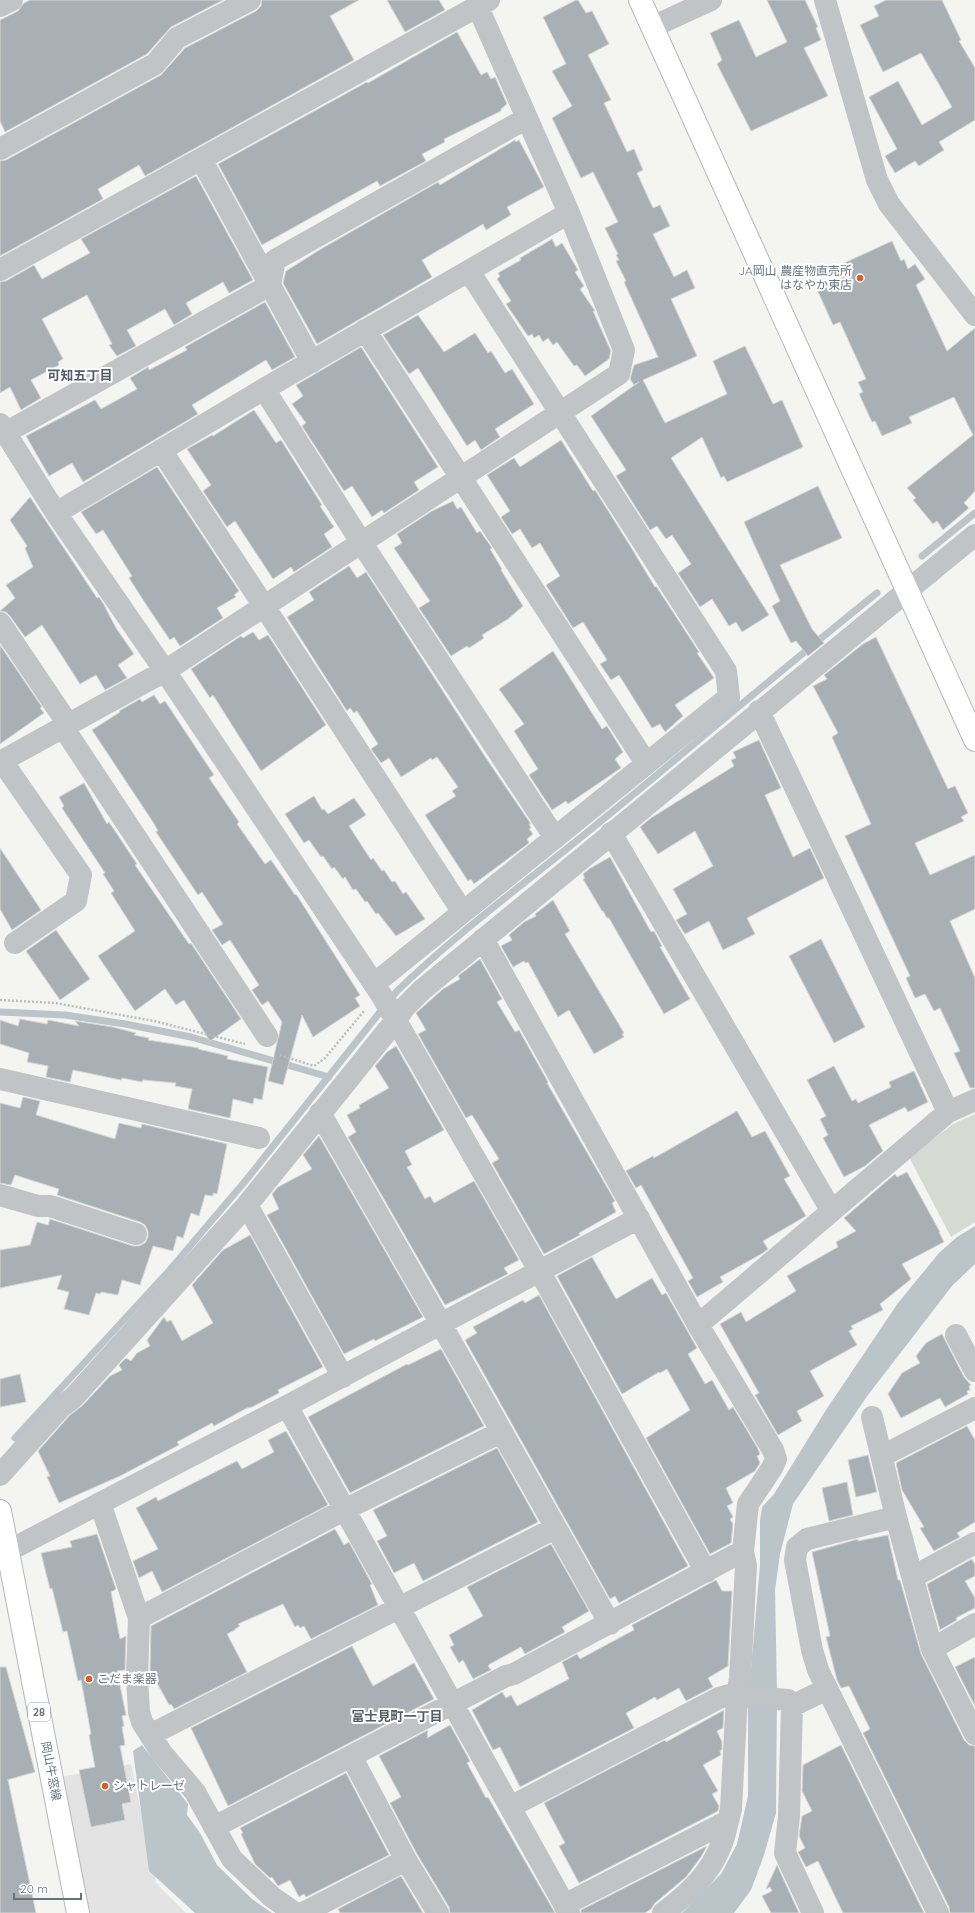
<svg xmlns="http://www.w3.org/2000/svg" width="975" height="1913" font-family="Quicksand,'Noto Sans JP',sans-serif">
  <rect width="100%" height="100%" fill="#f4f4f1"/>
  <path fill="#e2e3e2" d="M 131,1764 L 156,1883 L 186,1913 L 90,1913 L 61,1777 Z"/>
  <path fill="#d5dbd2" d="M 975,1114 L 975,1222 L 951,1237 L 909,1157 L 953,1124 Z"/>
  <path fill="#bbc4c9" d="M 975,1226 L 975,1264 L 952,1286 L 868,1395 L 793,1504 L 780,1554 L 775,1590 L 777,1693 L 776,1813 L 764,1855 L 751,1890 L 734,1913 L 682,1913 L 721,1874 L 737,1844 L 748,1796 L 748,1704 L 760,1565 L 760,1521 L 762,1507 L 774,1494 L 826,1410 L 898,1303 L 939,1253 L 957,1237 Z
    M 142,1745 L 188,1804 L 187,1815 L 200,1833 L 217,1865 L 252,1899 L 272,1913 L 195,1913 L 149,1871 L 133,1751 Z"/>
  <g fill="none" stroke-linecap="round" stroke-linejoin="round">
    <path stroke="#bbc4c9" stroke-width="7" d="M 922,556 L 975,513
      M 0,1012 L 65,1015 L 125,1024 L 191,1037 L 329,1077
      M 15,1438 L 168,1272 L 247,1179 L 396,992 C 460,930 532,878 601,821 C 693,746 783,668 877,593"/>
  </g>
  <path fill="#a9b0b5" stroke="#d6d6d3" d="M 30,0 L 223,0 L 171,27 L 147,54 L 5,132 L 0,121 L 0,20 L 18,11 L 24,3 Z
    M 262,0 L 359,0 L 330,16 L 354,60 L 145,176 L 139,165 L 98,189 L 103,199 L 0,256 L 0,161 L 6,160 L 161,75 L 185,48 L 256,11 L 261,6 Z
    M 387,0 L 439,0 L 445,10 L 405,32 Z
    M 576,0 L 578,0 L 586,13 L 592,11 L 609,44 L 588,55 L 611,100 L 604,103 L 627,152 L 634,149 L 643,170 L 637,173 L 653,208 L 660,205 L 670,226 L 653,234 L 674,277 L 687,270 L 695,288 L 671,299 L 697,356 L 643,380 L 665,423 L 727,394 L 713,361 L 745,346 L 773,404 L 782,400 L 803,447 L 727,482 L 724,476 L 721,478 L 702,437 L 671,458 L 769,615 L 742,632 L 736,622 L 729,626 L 712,599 L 700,607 L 678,573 L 691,564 L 672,535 L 666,539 L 657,526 L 650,530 L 616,476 L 626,470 L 591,416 L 639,382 L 634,385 L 630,379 L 634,365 L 658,357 L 624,282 L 626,281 L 616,261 L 619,260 L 616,255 L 618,254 L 605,228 L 618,222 L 593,172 L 581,178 L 552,118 L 572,106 L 552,71 L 566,64 L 543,17 Z
    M 767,0 L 805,0 L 818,27 L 816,28 L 821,40 L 804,48 L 828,96 L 751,131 L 717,64 L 722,60 L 710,33 L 739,20 L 756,57 L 787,42 Z
    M 886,0 L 942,0 L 961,40 L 959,41 L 975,68 L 975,120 L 939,142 L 944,150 L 919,166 L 915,161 L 895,173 L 885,156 L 897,149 L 869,97 L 898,81 L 922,125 L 952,107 L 921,53 L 883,72 L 860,25 L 879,16 L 874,6 Z
    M 457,32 L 481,75 L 487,72 L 491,79 L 495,77 L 507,104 L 501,109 L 501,111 L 444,139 L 445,142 L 422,154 L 426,161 L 380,186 L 377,181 L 262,245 L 218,164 L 367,82 L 368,83 Z
    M 515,140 L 516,142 L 519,140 L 544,187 L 507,207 L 511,215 L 486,230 L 483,224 L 422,260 L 432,277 L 317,344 L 283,283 L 286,271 L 321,249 L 438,182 L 440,185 Z
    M 196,176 L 253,280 L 229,293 L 223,282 L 186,303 L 192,314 L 174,325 L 165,309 L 127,330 L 136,346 L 117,356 L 109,345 L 112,344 L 87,295 L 42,319 L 63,359 L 58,362 L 59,365 L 31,380 L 41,398 L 21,410 L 10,387 L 0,393 L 0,282 L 6,281 L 34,265 L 42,279 L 90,253 L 81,239 Z
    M 552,239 L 556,247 L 562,243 L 578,270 L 575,272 L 584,286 L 580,289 L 595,311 L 593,311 L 611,351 L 609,359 L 585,376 L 577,365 L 574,366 L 557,342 L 553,345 L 548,338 L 543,342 L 539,335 L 534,338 L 532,334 L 528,336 L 506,304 L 511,301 L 497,279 L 500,276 L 498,273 L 521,260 L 520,258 Z
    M 892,241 L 901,261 L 904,259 L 908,269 L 915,264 L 925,279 L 916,285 L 947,351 L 975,328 L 975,491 L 964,503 L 969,508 L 943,530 L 937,521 L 933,524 L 913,500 L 916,498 L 907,488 L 973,435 L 954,397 L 909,417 L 912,423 L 882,436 L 875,421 L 872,422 L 859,394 L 863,392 L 858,382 L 866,379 L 840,322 L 833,325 L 816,287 L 846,273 L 842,264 Z
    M 265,302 L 295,357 L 272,370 L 266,360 L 192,405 L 198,414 L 83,482 L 72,463 L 49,476 L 26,436 L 95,400 L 101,409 L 137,389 L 130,378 L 148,367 L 149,370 L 187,350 L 185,347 Z
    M 418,315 L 444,352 L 475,333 L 488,353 L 491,351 L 505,373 L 512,369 L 534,404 L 495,429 L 500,437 L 481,450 L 475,440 L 467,446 L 418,368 L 409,374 L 383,335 Z
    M 361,347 L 438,467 L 414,482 L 419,490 L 384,513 L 382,510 L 372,517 L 352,486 L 344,491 L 302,426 L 306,423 L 292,404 L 303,396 L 296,385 Z
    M 254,410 L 276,443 L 281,440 L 322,505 L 320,506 L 334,527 L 324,534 L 332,547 L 294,572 L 291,567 L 273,579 L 235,521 L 227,527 L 203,491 L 211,485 L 187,449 L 212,435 L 213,436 Z
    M 561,440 L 593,491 L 595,490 L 629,544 L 655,587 L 656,586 L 699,652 L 697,653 L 714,678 L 675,705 L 683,716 L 665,732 L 660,724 L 652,728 L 619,675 L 611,680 L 600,664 L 607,660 L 583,622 L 573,628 L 546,585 L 560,576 L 540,543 L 532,548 L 520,529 L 512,534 L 501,517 L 510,511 L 487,475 L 514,458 L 520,467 Z
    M 157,467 L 239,591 L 234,595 L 236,597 L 217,608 L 223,618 L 180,646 L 174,637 L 170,640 L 151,612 L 129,578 L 132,576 L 103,530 L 96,534 L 81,512 Z
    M 818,486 L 842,538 L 780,565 L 812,629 L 824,643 L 808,656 L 796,641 L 791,643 L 772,606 L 780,601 L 744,522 Z
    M 30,497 L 97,598 L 99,597 L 103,603 L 116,628 L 134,654 L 118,665 L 127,678 L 105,690 L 96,675 L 80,684 L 42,625 L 25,637 L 10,616 L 6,612 L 0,611 L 15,598 L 6,585 L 33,567 L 25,548 L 27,546 L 10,520 Z
    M 453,501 L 457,509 L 461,507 L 477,533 L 480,531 L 492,548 L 490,549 L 502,569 L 501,570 L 523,606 L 508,619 L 482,635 L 484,638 L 469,648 L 467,646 L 451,656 L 419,608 L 430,601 L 394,548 L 402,543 L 397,534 L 432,511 Z
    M 349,566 L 357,578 L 366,572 L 486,758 L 531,824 L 529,824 L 531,828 L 529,829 L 533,834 L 527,839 L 529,843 L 474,884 L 471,879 L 468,881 L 425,815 L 456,796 L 452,791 L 458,787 L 437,757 L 432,760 L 431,758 L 401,777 L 389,758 L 381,763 L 371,749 L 378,744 L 357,711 L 354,713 L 350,708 L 347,711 L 287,617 L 314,600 L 309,592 Z
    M 253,632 L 259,640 L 268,635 L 326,725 L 261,771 L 213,695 L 210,698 L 191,669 L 241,636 L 243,638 Z
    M 876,637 L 948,789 L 955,786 L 968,813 L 961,817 L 964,821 L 915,843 L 930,875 L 975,855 L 975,909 L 950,921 L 975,978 L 975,1088 L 970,1088 L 954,1053 L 960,1051 L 940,1008 L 934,1011 L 925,994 L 915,998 L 906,978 L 910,976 L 845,836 L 871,824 L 832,737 L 838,733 L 813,686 L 827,679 L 824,675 L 863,644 Z
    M 0,645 L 42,707 L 40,708 L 44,713 L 0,744 Z
    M 553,651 L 602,729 L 607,726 L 623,752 L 615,759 L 621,768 L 568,804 L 566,801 L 552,810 L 529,775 L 538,769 L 514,731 L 524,724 L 499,689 Z
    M 154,695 L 160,704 L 165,701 L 214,775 L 209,778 L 239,822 L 237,824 L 265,864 L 271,860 L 295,895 L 296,894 L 360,995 L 355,998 L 360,1006 L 313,1037 L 302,1015 L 283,1085 L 268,1081 L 282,1022 L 268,1001 L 262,1005 L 252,990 L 259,985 L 230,940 L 222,945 L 212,930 L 223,924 L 202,892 L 198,895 L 156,832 L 158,831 L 153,822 L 92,730 L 120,712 L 119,711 L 140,699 L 142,702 Z
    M 759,740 L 781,788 L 765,795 L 793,857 L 810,848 L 824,878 L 747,918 L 755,934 L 723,950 L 709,921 L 685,934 L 676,920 L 687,914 L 673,889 L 713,866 L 695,831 L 658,854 L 640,827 L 651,818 L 734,766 L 731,760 L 736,758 L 733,752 Z
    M 84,783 L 107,824 L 109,822 L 137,864 L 135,865 L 189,944 L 191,943 L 241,1019 L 210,1041 L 184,1000 L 176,1005 L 165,989 L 135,1011 L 98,956 L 135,931 L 111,893 L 114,891 L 103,874 L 105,873 L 62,808 L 64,806 L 59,797 Z
    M 314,796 L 322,810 L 324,809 L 328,814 L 354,798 L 366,815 L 349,826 L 371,860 L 373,858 L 382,871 L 384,870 L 392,882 L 395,881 L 403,894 L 406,892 L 425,919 L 396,936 L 378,913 L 376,914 L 367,901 L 365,902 L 356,889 L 353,890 L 345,877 L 343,879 L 334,867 L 332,869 L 323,856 L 321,857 L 309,840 L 304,843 L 285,814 Z
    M 0,848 L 41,910 L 12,930 L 0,909 Z
    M 610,857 L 651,932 L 654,931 L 662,946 L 660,947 L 690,999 L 664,1014 L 609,918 L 607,918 L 603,911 L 602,911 L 583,879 L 585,878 L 583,874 L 589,869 Z
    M 553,900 L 570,931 L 565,934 L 624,1033 L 622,1034 L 624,1037 L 594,1054 L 569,1010 L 558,1017 L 528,962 L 525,963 L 524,961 L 513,967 L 501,946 L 512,940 L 509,935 L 524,922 L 536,916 L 535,914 Z
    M 56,930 L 90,979 L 60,1000 L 26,951 Z
    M 821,939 L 865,1027 L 834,1043 L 789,956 Z
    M 480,959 L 502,999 L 497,1002 L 515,1032 L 519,1030 L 548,1082 L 547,1083 L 615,1201 L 612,1203 L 616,1212 L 579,1233 L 580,1235 L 544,1254 L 492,1163 L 499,1159 L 472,1115 L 466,1118 L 418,1034 L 426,1030 L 416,1013 L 443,989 L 460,979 L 458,976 Z
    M 20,1019 L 47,1024 L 48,1020 L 79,1026 L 75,1021 L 113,1027 L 136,1033 L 134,1035 L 149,1038 L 148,1040 L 199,1048 L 198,1049 L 228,1056 L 227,1059 L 268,1067 L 262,1100 L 254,1098 L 253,1104 L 233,1099 L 230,1118 L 188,1109 L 192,1089 L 175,1086 L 176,1083 L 143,1080 L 142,1082 L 122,1078 L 121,1080 L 73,1070 L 70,1082 L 46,1077 L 48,1066 L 27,1062 L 29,1053 L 0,1044 L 0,1020 L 18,1026 Z
    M 396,1046 L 444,1130 L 405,1151 L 412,1165 L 407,1167 L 425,1199 L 430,1196 L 434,1203 L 474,1181 L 519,1260 L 504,1268 L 508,1274 L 445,1305 L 348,1137 L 356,1132 L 347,1115 L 360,1108 L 359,1105 L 389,1088 L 375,1066 L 387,1052 Z
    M 834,1066 L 852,1101 L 856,1099 L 858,1103 L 891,1087 L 889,1082 L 914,1071 L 928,1102 L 908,1112 L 905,1107 L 869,1125 L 883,1151 L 865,1166 L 844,1177 L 823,1138 L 828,1135 L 820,1119 L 826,1116 L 807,1080 Z
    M 23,1097 L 40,1101 L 36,1115 L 115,1139 L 119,1123 L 141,1128 L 142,1124 L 227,1144 L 217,1194 L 213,1193 L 213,1196 L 205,1195 L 199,1216 L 191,1213 L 183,1238 L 177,1236 L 173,1251 L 153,1246 L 140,1285 L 122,1280 L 118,1295 L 101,1292 L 100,1294 L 96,1293 L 89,1315 L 64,1309 L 69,1292 L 57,1289 L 62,1275 L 0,1288 L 0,1250 L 30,1245 L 37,1222 L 48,1225 L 50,1219 L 133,1246 L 139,1246 L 145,1243 L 148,1237 L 148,1231 L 145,1225 L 140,1222 L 57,1195 L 59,1189 L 15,1175 L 11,1185 L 0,1183 L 0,1103 L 20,1108 Z
    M 737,1111 L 752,1137 L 765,1131 L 790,1176 L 784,1179 L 806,1216 L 763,1241 L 768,1249 L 763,1253 L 720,1277 L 723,1282 L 697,1297 L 688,1281 L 693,1278 L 664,1226 L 641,1185 L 636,1188 L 626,1171 L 653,1156 L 654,1158 Z
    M 319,1136 L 423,1317 L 375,1341 L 374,1339 L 344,1354 L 267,1215 L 279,1209 L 272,1194 L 278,1187 L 312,1169 L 303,1155 Z
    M 907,1172 L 940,1232 L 939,1232 L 944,1242 L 902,1264 L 911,1279 L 880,1304 L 883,1310 L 851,1326 L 853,1329 L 849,1331 L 857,1345 L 810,1371 L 824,1396 L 797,1411 L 802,1421 L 778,1435 L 755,1395 L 759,1393 L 720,1324 L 741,1312 L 746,1322 L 796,1291 L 787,1276 L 838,1247 L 836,1242 L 856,1231 L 844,1218 L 895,1174 L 897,1177 Z
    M 250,1235 L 323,1367 L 278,1390 L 279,1393 L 252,1407 L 247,1408 L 214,1426 L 212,1423 L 177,1442 L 179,1445 L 120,1476 L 59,1503 L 47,1477 L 50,1476 L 38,1451 L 70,1415 L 82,1406 L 110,1376 L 122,1370 L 119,1365 L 126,1358 L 131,1361 L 137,1353 L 150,1346 L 147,1340 L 164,1317 L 167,1322 L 171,1320 L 182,1341 L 213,1323 L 192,1285 L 223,1250 Z
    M 592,1257 L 616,1299 L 652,1278 L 662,1295 L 666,1293 L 697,1348 L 688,1354 L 705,1384 L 712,1380 L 729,1410 L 733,1407 L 757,1447 L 760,1454 L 757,1456 L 760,1463 L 755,1471 L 726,1488 L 733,1503 L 727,1506 L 733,1517 L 730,1519 L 733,1524 L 731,1543 L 710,1554 L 646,1438 L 690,1410 L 667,1369 L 660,1373 L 659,1372 L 622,1394 L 557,1276 Z
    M 539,1295 L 688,1566 L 619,1603 L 615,1596 L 610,1599 L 465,1340 L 477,1333 L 473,1327 L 523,1300 L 525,1303 Z
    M 942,1334 L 964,1377 L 971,1385 L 969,1386 L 970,1390 L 967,1391 L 968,1394 L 945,1407 L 940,1398 L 901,1418 L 888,1394 L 902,1373 L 920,1363 L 916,1356 L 926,1343 Z
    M 441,1349 L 484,1426 L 350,1493 L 308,1417 L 407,1364 L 408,1365 Z
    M 20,1374 L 26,1402 L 0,1407 L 0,1379 Z
    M 967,1426 L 975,1440 L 975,1522 L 957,1533 L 960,1537 L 934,1551 L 920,1528 L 924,1527 L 902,1490 L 896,1463 Z
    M 286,1431 L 328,1505 L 162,1592 L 152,1571 L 139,1578 L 133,1561 L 158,1549 L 136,1508 L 156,1497 L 158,1501 L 237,1461 L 242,1469 L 274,1452 L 268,1440 Z
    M 497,1448 L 538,1522 L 423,1581 L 414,1563 L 394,1573 L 377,1541 L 387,1536 L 373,1510 Z
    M 868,1455 L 877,1492 L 856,1497 L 848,1460 Z
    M 847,1482 L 853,1515 L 829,1521 L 822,1488 Z
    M 335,1529 L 344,1545 L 349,1542 L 372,1584 L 370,1585 L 378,1605 L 311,1639 L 304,1626 L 300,1628 L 298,1625 L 295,1627 L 283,1604 L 238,1624 L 240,1626 L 235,1629 L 235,1630 L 227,1634 L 247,1672 L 174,1709 L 171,1704 L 169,1705 L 150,1670 L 151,1626 Z
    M 97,1534 L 116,1589 L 111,1592 L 120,1639 L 126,1636 L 125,1670 L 117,1671 L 126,1715 L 122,1716 L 124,1726 L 122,1727 L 125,1745 L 120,1746 L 131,1802 L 122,1804 L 125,1820 L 91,1827 L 79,1770 L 95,1767 L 89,1735 L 91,1734 L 81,1680 L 78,1681 L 67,1631 L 63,1632 L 52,1588 L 50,1589 L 41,1553 L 72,1547 L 70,1541 Z
    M 888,1535 L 898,1580 L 900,1580 L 921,1654 L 964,1740 L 969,1745 L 975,1746 L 975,1913 L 950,1913 L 949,1907 L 863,1733 L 870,1729 L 849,1686 L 841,1688 L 837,1680 L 826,1637 L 830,1636 L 812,1552 L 858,1539 L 858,1541 Z
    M 551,1544 L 589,1611 L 562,1627 L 565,1632 L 525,1654 L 521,1647 L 490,1664 L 488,1666 L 491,1670 L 473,1679 L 463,1660 L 459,1663 L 450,1647 L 454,1645 L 449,1635 L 483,1616 L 467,1587 Z
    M 972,1559 L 975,1565 L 975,1576 L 965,1581 L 975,1598 L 975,1608 L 956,1618 L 957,1620 L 940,1630 L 927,1584 Z
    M 716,1580 L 722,1591 L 732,1591 L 728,1666 L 708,1678 L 713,1687 L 686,1701 L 679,1688 L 657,1700 L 655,1697 L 626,1713 L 634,1728 L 520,1787 L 500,1747 L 493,1750 L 472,1710 L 502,1692 L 506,1698 L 511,1695 L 517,1706 L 569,1679 L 562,1662 L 577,1654 L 580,1659 L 634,1630 L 632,1625 Z
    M 352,1646 L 373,1686 L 414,1663 L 434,1699 L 228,1806 L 191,1728 Z
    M 975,1657 L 975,1706 L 955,1667 Z
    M 0,1667 L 6,1667 L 35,1772 L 7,1780 L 8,1780 L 36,1913 L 0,1913 Z
    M 724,1710 L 723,1728 L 717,1731 L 722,1742 L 722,1750 L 720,1750 L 721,1755 L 703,1765 L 718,1791 L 712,1794 L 719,1806 L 718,1811 L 579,1883 L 559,1846 L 565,1843 L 544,1803 L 665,1740 L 666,1742 Z
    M 450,1725 L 470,1761 L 467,1763 L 486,1798 L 488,1797 L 555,1913 L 450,1913 L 449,1907 L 417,1854 L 390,1803 L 401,1797 L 379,1756 L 428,1730 L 427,1738 Z
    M 841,1745 L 924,1913 L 843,1913 L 818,1861 L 806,1867 L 798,1852 L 805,1848 L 799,1836 L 802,1816 L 812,1811 L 802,1791 L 803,1765 Z
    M 346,1773 L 389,1855 L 306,1897 L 304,1894 L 299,1897 L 290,1880 L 278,1886 L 272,1877 L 270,1878 L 255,1864 L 241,1834 L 243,1833 L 240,1828 Z
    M 707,1846 L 701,1857 L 686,1877 L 655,1903 L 651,1909 L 645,1913 L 581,1913 L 581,1910 Z
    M 777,1865 L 799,1913 L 771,1913 L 762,1896 L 772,1891 L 770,1887 L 766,1889 Z
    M 401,1876 L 423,1913 L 340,1913 L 338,1909 Z"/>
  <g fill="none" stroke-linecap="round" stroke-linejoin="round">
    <g stroke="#b3b7bb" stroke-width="24">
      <path id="secondary" d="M 640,0 L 975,740"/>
    </g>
    <g stroke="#b3b7bb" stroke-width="24">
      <path id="primary" d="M 0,1511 L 78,1913"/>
    </g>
    <path stroke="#babcbe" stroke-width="2.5" stroke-dasharray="2 2" stroke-linecap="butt" d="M 0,1000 L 55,1003 L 154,1021 L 245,1044
      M 280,1055 L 314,1066 L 325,1058 L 364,1011"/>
    <path stroke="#c0c4c7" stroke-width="22" d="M 825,0 L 877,180 L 889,204 L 975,315
      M 0,6 L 12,0
      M 652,27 L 711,0
      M 0,149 L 155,64 L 177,38 L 250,0
      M 201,159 L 312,362
      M 0,270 L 489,0
      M 365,330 L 646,763
      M 264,389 L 361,542 L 555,838
      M 0,424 L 56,513 L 165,671 L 382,996 L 540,1272 L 706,1572
      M 5,433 L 270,285 L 275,260 L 527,118
      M 161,450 L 264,606 L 462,911
      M 56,513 L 264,389 L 569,213
      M 0,623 L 68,724
      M 759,711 L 948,1112
      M 63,727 L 267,1036
      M 2,761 L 81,875 L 76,901 L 15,943
      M 0,762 L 165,671 L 619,374 L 624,350 L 569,213 L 477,5
      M 611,833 L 831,1210
      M 483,939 L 698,1325 L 773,1450 L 776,1459 L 772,1468 L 748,1504 L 743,1551 L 746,1566 L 740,1678 L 737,1696 L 731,1809 L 727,1825 L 722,1824 L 564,1905
      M 374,984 L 729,697 L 726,671 L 469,271
      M 0,1079 L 259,1138
      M 320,1113 L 441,1324 L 610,1624
      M 0,1195 L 38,1206 L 50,1206 L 136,1234
      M 247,1205 L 343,1377
      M 698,1325 L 948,1112 L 975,1100
      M 956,1335 L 975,1371
      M 287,1406 L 569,1913
      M 872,1417 L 896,1517 L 932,1649 L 975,1734
      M 882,1456 L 975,1408
      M 0,1475 L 62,1406 L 73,1398 L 247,1205 L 396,1020 L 404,1008 L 422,990 L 975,535
      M 100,1503 L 139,1618 L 137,1677 L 139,1712 L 142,1722 L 161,1752 L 195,1792 L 232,1859 L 272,1897 L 295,1913
      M 896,1517 L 807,1539 L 797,1547 L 795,1560 L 812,1650 L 818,1670 L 938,1913
      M 8,1551 L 287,1406 L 639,1218
      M 913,1577 L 975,1543
      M 139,1618 L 344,1510 L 501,1432
      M 932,1649 L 975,1624
      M 792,1706 L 827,1689
      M 150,1735 L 555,1528
      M 351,1756 L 406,1860 L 438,1913
      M 510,1807 L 719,1698 L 729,1695 L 788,1700 L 792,1706 L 789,1816 L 785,1853 L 813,1913
      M 214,1827 L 506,1676 L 514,1674 L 743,1551
      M 303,1913 L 406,1860
      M 663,1913 C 695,1889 719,1865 727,1825"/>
    <use href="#secondary" stroke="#fff" stroke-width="22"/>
    <use href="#primary" stroke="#fff" stroke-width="22"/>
  </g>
  <g fill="#db5c2a" stroke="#fff" stroke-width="1.5">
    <circle cx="860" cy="278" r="4"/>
    <circle cx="89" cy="1679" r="4"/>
    <circle cx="105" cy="1786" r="4"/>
  </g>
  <g text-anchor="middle" stroke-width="4" stroke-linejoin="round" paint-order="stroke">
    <rect fill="#fff" stroke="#939da7" stroke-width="1" x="28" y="1703" width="22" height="18" rx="3"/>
    <g font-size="11" font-weight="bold" fill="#657381">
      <text x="39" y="1716">28</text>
    </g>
    <g font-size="12" fill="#657381" stroke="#fff" text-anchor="start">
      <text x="852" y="275" text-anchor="end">JA岡山 農産物直売所<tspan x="852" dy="14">はなやか東店</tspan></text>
      <text x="97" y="1683">こだま楽器</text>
      <text x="113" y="1790">シャトレーゼ</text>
    </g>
    <g font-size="12" fill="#657381" stroke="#fff">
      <text transform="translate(51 1771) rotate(79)" y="4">岡山牛窓線</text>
    </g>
    <g font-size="13" font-weight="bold" fill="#525c66" stroke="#fff">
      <text x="80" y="380">可知五丁目</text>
      <text x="397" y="1721">富士見町一丁目</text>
    </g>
  </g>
  <path d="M14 1893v6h67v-6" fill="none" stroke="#657381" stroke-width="2"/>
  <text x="20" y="1893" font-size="12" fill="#657381" stroke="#ffffff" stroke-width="3" paint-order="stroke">20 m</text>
</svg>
